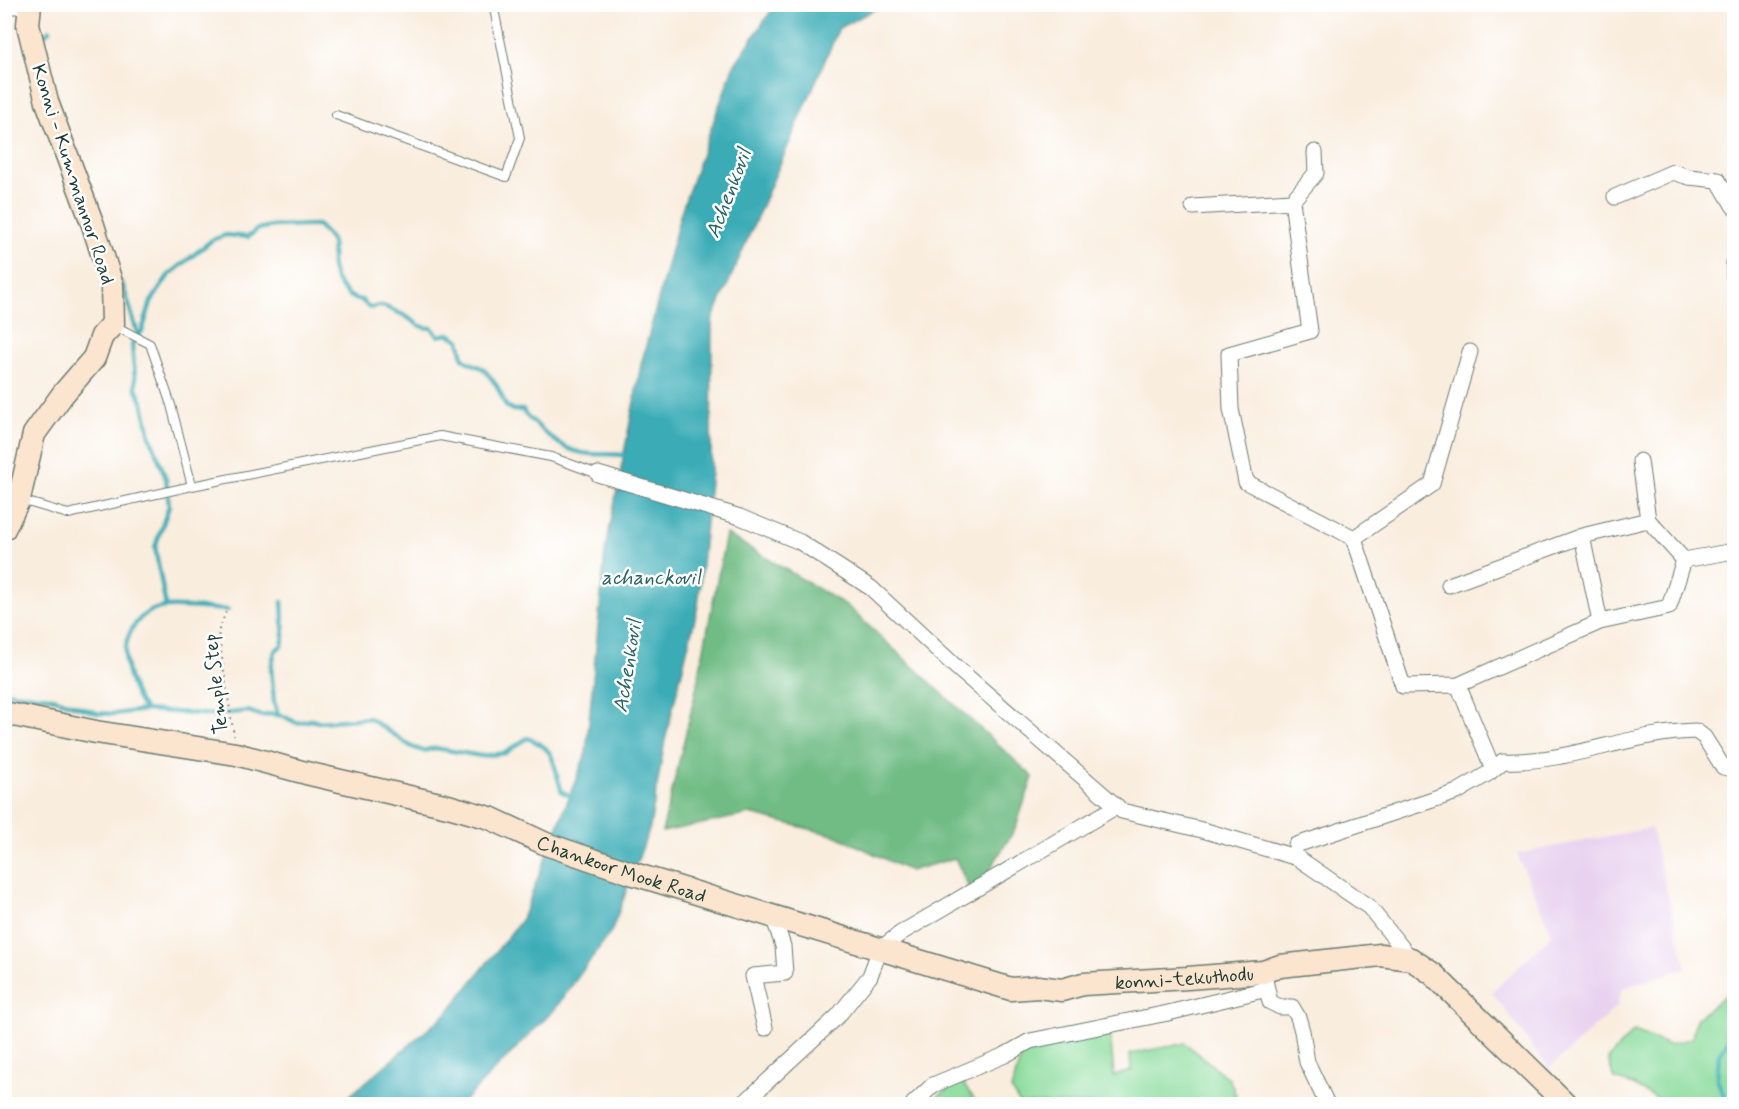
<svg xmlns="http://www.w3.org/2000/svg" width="1739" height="1109" font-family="Mynerve,sans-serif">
  <rect width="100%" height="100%" fill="#fff"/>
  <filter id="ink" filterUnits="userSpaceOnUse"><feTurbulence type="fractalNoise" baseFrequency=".0167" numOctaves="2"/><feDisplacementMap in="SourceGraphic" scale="12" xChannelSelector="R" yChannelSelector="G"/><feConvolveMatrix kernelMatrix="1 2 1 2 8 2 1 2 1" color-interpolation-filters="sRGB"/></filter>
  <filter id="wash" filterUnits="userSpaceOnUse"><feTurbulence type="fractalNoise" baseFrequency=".008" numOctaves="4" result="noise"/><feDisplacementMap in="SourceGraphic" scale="24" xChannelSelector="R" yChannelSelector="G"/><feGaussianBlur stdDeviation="1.35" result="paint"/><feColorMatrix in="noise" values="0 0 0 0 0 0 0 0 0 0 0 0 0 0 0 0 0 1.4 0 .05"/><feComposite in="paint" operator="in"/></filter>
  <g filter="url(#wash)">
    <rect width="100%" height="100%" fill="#f9edde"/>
    <path fill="#e8d2ef" d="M 1651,828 L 1686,968 L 1622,988 L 1618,1005 L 1549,1069 L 1492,992 L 1552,935 L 1517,854 Z"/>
    <path fill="#8adc9c" stroke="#548c68" stroke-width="1.5" d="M 1734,988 L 1734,1104 L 1688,1104 L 1682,1099 L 1661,1101 L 1633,1085 L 1614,1079 L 1608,1059 L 1634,1031 L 1669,1045 L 1692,1038 L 1696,1019 Z
      M 1110,1032 L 1114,1076 L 1131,1071 L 1130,1054 L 1185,1043 L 1229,1079 L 1240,1104 L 1020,1104 L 1011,1090 L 1023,1051 L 1041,1039 Z
      M 961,1081 L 978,1104 L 926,1104 Z"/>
    <path fill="#6fbc84" stroke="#477c5c" stroke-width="1.5" d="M 726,534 L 846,605 L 1033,777 L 1015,829 L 973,897 L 955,858 L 910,871 L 837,836 L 750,814 L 662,832 L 695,695 Z"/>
    <path fill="#3bacb6" stroke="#2d7475" stroke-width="1.5" d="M 775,5 L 883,5 L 839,28 L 712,321 L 711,471 L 698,606 L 665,740 L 650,827 L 612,930 L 555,1009 L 461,1104 L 340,1104 L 448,1012 L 522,919 L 586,753 L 605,552 L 641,365 L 681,212 L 733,67 Z"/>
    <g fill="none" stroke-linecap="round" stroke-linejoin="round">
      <path stroke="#3bacb6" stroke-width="4.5" d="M 43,46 L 43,36 L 50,30
        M 122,283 L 139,338
        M 166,607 L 155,547 L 169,506 L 166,479 L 150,436 L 143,404 L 136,388 L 132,345 L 142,331 L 151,302 L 168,276 L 212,240 L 226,235 L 248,237 L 258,229 L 272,226 L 318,225 C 322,231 330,236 332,243 C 334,251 331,259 332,267 C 334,280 348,301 362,300 C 372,313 369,306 381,306 C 386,306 394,311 399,313 C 413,318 417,329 432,328 L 438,336 L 449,334 L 459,340 L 463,358 L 468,362 L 484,369 L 497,386 L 506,406 L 513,410 L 523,410 C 526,418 530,418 535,423 C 551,439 567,453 591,454 C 604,455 616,453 629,456
        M 228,610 C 208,609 187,606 167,607 C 138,609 122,636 126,663 C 129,680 134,698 146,710 L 215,715 L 248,711 L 262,716 L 271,714 L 283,716 L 297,723 L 311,720 L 318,722 L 369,718 L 412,747 L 423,751 L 435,748 L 481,756 L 505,753 L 527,738 C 559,749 552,765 562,792 L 575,797
        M 4,692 L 50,697 L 97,713 L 114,714 L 145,710
        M 278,715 L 274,702 L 271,668 L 275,651 L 282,645 L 284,636 L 282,602
        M 1727,1104 L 1717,1079 L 1719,1054 L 1734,1034"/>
    </g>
  </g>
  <g filter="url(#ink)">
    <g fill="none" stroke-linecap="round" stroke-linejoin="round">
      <g stroke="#6b7b70" stroke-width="10">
        <path id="lane" d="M 336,115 L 506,177 L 520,138 L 493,4
          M 192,486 L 440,436 L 551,457 L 598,474
          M 21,500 L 68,514 L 192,486 L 171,405 L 150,344 L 113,325"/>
      </g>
      <g stroke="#6b7b70" stroke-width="17">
        <path id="street" d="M 4,6 L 29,6
          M 1315,152 L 1316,173 L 1292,201 L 1310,331 L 1229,354 L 1231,409 L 1246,482 L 1354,538
          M 1615,197 L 1673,172 L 1689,177 L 1718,180 L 1734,207
          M 1193,207 L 1292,201
          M 1734,263 L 1734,277
          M 1640,461 L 1648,520
          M 598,474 L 740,517 L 800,542 L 871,588 L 956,667 L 1122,811 L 1206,831 L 1298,858 L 1369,907 L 1411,959
          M 1582,536 L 1648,520 L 1684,560
          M 1449,585 L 1582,536 L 1600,622
          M 1458,685 L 1403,686 L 1354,538 L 1432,484 L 1470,352
          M 1493,769 L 1458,685 L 1600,622 L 1669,607 L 1684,560 L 1734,551
          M 1296,845 L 1457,792 L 1489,773 L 1503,761 C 1568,764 1631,732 1696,731 L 1704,737 L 1723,767 L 1734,769
          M 1265,980 L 1270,1002 L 1280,1007 L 1292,1007 L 1298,1017 L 1302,1031 L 1307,1062 L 1327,1104
          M 765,1028 L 753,976 L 785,973 L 783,946 L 773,916
          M 743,1104 L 838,1016 L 870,976 L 880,949 L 901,933 L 1117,806
          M 913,1104 L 933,1085 L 1005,1055 L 1030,1041 L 1168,1013 L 1267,989"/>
      </g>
      <g stroke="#6b7b70" stroke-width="25">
        <g id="secondary">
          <path d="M 4,529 L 19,499 L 34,434 L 63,394 L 94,358 L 102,336 L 113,324 L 112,285 L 93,225 L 47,102 L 28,25 L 30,4"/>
          <path id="s1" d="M 4,713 L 96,732 L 236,754 L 306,773 L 448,806 L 490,818 L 546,844 L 634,874 L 1011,989 L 1038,987 L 1062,990 L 1083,984 L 1188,978 L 1263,972 L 1280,966 L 1381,955 L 1411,959 L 1433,974 L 1566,1104"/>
        </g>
      </g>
      <path stroke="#6b7b70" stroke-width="2" stroke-dasharray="1.5 4.5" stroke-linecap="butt" d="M 226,612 L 218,632 L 234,736"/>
      <use href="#lane" stroke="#fff" stroke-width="8"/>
      <use href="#street" stroke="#fff" stroke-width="15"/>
      <use href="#secondary" stroke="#fce5cf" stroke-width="22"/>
    </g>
  </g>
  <g text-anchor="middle" stroke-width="5" stroke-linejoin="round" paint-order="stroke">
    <g font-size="20" fill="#1f3d34" stroke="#fff">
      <text transform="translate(74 174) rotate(72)" y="7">Konni - Kummannor Road</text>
      <text transform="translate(215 684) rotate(-96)" y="7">Temple Step</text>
      <text dy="7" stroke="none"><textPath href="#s1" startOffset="639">Chankoor Mook Road</textPath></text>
      <text dy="7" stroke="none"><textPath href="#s1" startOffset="1221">konni-tekuthodu</textPath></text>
    </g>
    <g font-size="21" font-style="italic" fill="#296462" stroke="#fff">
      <text transform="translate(728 193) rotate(-69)" y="7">Achenkovil</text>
      <text x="651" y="584">achanckovil</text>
      <text transform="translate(627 666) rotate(-81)" y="7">Achenkovil</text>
    </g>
  </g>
  <rect width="1739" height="1109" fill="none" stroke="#fff" stroke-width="24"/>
</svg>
